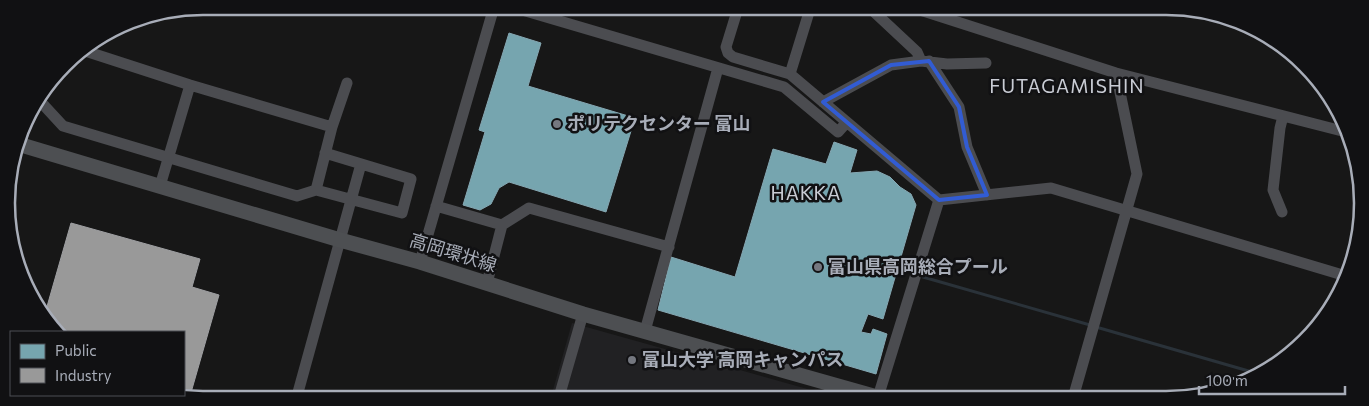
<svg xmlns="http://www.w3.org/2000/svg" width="1369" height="406" font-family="Commissioner,'Noto Sans JP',sans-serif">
  <rect width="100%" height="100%" fill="#171717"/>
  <path fill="#212123" d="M 572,323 L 836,397 L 551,397 Z"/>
  <path fill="#76a5af" stroke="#85a7b2" d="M 509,33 L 541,43 L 528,86 L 635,118 L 606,212 L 509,182 L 499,188 L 491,204 L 480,210 L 463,205 L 485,132 L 479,130 Z
    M 834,142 L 857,150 L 850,173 L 877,171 L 890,177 L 900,187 L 911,194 L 916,205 L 883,319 L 868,314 L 861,332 L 871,334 L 873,329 L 887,334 L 876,374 L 658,310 L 671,257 L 735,277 L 773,149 L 826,164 Z"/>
  <path fill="#999" stroke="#9e9fa2" d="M 71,223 L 200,259 L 192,287 L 219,295 L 190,396 L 162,395 L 184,395 L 184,332 L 59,332 L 44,317 Z"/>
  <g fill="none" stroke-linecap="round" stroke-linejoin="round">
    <path stroke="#2a3239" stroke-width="3" d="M 923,277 L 1090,325
      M 1096,327 L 1259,374"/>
    <path stroke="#4b4c50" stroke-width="11" d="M 512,7 L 784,87 L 838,132 L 847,122
      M 738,8 L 726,47 L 728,53 L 733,57 L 790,74 L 939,200 L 1051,188 L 1346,276
      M 871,9 L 917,52 L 921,61
      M 917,9 L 1116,73 L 1346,132
      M 82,50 L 190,85 L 332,127
      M 929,61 L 959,107 L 967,147 L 987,195
      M 790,74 L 810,9
      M 39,100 L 63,126 L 297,196 L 316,190 L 402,213 L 411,179 L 325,153
      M 823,102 L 891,65 L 921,61 L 947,64 L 986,63
      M 160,186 L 190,85
      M 316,190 L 332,127 L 347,83
      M 436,206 L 502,225 L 529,208 L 669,247
      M 1282,212 L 1273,190 L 1280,128 L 1283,116
      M 420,262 L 494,7
      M 487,283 L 502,225
      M 645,331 L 718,68
      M 297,396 L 361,164
      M 559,397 L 583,314
      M 878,397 L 939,200
      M 1073,398 L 1137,174 L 1116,73"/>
    <path stroke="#4d4f52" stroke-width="15" d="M 18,144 L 340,240 L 420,262 L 583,314 L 877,397"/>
  </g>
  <path fill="none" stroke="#325cd3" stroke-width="4" stroke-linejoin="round" d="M 929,61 L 959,107 L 967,147 L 987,195 L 939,200 L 823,102 L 891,65 Z"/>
  <g fill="#757880" stroke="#111113" stroke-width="2">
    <circle cx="557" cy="124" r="5"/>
    <circle cx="818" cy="267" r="5"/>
    <circle cx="632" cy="360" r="5"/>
  </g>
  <g text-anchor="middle" stroke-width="5" stroke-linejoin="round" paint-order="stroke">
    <g font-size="18" font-weight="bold" fill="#a8adb8" stroke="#111113" text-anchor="start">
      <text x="567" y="130">ポリテクセンター 富山</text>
      <text x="828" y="273">富山県高岡総合プール</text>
      <text x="642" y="366">富山大学 高岡キャンパス</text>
    </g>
    <g font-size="18" fill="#a8adb8" stroke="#111113">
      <text transform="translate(453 253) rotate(17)" y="6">高岡環状線</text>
    </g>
    <g font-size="19" letter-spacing="1" fill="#c9ccd4" stroke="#111113">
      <text x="1067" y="93">FUTAGAMISHIN</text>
      <text x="806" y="200">HAKKA</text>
    </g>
  </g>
  <path d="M0 0H1369V406H0ZM203 15H1166A188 188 0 0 1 1354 203V203A188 188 0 0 1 1166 391H203A188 188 0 0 1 15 203V203A188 188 0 0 1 203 15Z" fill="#111113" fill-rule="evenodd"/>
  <path fill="none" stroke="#a8adb8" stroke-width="2.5" d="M203 15H1166A188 188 0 0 1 1354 203V203A188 188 0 0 1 1166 391H203A188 188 0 0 1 15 203V203A188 188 0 0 1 203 15Z"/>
  <rect x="10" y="331" width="175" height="65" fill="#111113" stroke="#4d4f55"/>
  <rect x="20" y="344" width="25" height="15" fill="#76a5af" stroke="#4d4f55"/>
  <text x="55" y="356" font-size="15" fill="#a8adb8">Public</text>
  <rect x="20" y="368" width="25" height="15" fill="#999999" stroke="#4d4f55"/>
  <text x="55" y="381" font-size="15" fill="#a8adb8">Industry</text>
  <path d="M1199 386v8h146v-8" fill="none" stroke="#a8adb8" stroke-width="2.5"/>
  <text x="1206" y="386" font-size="15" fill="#a8adb8" stroke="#111113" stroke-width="4" paint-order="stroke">100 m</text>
</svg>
